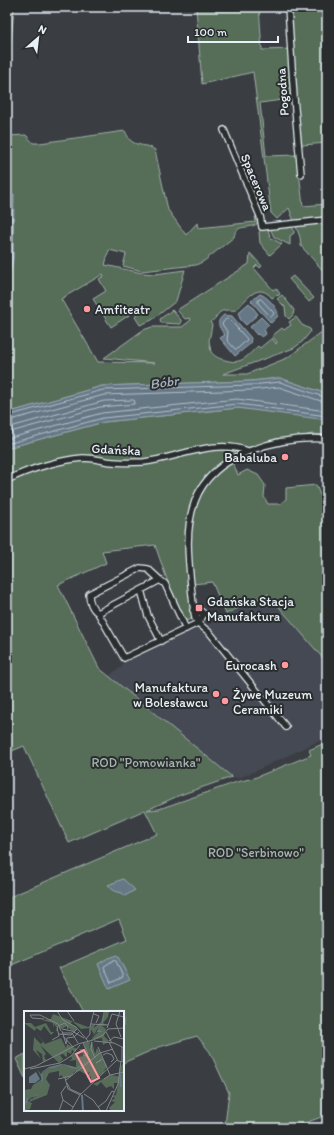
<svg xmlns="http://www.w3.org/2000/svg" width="334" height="1135" font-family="Itim,sans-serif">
  <rect width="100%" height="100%" fill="#3a3e43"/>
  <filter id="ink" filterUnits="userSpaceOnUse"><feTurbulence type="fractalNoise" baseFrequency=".025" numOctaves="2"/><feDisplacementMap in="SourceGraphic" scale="8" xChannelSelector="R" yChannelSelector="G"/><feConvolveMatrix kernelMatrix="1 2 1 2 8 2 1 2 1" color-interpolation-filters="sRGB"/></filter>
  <g filter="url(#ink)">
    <path fill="#454a52" d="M 268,594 L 327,663 L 327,737 L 249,774 L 238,778 L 232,777 L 108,676 L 122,667 L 124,660 L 198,623 L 204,628 L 226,614 Z"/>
    <path fill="#576d59" stroke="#a0afa8" d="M 7,7 L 14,7 L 7,88 Z
      M 196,7 L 259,7 L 262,50 L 293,49 L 292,7 L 327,7 L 327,143 L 302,145 L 296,98 L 260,103 L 266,156 L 297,155 L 303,206 L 327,204 L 327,275 L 301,246 L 300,237 L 289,208 L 277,219 L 271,213 L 253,72 L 202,84 Z
      M 125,131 C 127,134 128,138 130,140 C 137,147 148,144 155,150 L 168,210 L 186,235 L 197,223 L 198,228 L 256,222 L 255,217 L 257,217 L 259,222 C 251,231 236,222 234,237 L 204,261 L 196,265 L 142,271 L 123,266 L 126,254 L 109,250 L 105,265 L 142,273 L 155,274 L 185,270 L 176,301 L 152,320 L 140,325 L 135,317 L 137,315 L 134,312 L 111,327 L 93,299 L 106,291 L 99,279 L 104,276 L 103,274 L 61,299 L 98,362 L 155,363 L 104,358 L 143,330 L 152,327 L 182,327 L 191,320 L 190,318 L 185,319 L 177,310 L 249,264 L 250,253 L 262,266 L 260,268 L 257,265 L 254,268 L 273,290 L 276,288 L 280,294 L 278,296 L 277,295 L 272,298 C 258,281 247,299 236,310 C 231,311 226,309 222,311 C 216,314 216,320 210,322 L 212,325 L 209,341 L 211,352 C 215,357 220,359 225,360 C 242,365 246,357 258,346 L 260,348 L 272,338 L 276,344 L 277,342 L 272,336 L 282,328 L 284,330 L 291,325 L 289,322 L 296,317 L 302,325 L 310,329 L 311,331 L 302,342 L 294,348 L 223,374 L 247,374 L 287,358 L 327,328 L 327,394 L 280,378 L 251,381 L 102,386 L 7,413 L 7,136 L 26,135 L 33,143 L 40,143 Z
      M 290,225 L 294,230 L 294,233 L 290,236 L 290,245 L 274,237 L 270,228 Z
      M 267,228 L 271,238 L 282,244 L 270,255 L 260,243 L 259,232 L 261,230 Z
      M 293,276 L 314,298 L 309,302 L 289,279 Z
      M 282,295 L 294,310 L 293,315 L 289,319 L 286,316 L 285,307 L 277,299 Z
      M 172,310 L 181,320 L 181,324 L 161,323 L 160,319 Z
      M 238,408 L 327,419 L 327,435 L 312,434 L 255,448 L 232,460 L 238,475 L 247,470 L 258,475 L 265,485 L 264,497 L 268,504 L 280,504 L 286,499 L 286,488 L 316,485 L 320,495 L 327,495 L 327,663 L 268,594 L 226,614 L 212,582 L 193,584 L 195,618 L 185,621 L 171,591 L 155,545 L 102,551 L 106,563 L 58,585 L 99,668 L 232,777 L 180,795 L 147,810 L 159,809 L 237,782 L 254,778 L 311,755 L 309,750 L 327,742 L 327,1115 L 291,1128 L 227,1128 L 225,1125 L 229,1093 L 210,1052 L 197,1036 L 159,1047 L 123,1063 L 123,1012 L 83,1012 L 59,968 L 127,939 L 119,919 L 7,967 L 7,898 L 157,834 L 145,810 L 69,843 L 24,746 L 7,753 L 7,448 L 104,422 Z
      M 25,1054 L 25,1078 L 16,1059 Z"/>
    <path fill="#667886" stroke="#9aa8b4" d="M 14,194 L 13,258 L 7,288 L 7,198 Z
      M 260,294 C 267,296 279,309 278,316 L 271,323 L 251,301 Z
      M 249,303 L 258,314 L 246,325 L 240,319 L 239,314 L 241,310 Z
      M 224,315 L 232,316 L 251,338 L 250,344 L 235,356 L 220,338 L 225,335 C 219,328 215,321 224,315 Z
      M 261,317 L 269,325 L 264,329 L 266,334 L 262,337 L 258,334 L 257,335 L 250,327 Z
      M 280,378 L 327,394 L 327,420 L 238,408 L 104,422 L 7,448 L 7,413 L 102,386 L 251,381 Z
      M 123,879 L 135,890 L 125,896 L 122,893 L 114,891 L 108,885 Z
      M 117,955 L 130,980 L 109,989 L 98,964 L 108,958 Z"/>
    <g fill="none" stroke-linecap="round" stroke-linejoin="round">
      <path stroke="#b4c1ca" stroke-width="1" d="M 7,201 L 9,203 L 9,258 L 7,268
        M 261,299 L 274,313 L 272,316 L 270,316 L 258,303 L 258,300 Z
        M 227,319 L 230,320 L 247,339 L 246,341 L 237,349 L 235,349 L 227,340 L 228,333 L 222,324 L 224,321 Z
        M 7,416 L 103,390 L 251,385 L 280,382 L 327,398
        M 7,421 L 104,395 L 251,390 L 279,387 L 327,403
        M 7,428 L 104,401 L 133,400 L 135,401 L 134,404 L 100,407 L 7,433
        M 7,439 L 102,413 L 237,399 L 327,411
        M 7,444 L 103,418 L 238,404 L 327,416
        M 114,960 L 116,961 L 123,977 L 111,983 L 104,967 Z"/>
      <g stroke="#e8f1f8" stroke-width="8">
        <path id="minor" d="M 288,7 L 294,98 L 301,174
          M 224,130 L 260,216 L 262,227 L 327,220
          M 7,480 C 29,469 59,460 83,458 C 94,458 103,461 113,462 C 123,463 134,462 144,462 C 179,458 213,438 248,451
          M 141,590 L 148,616 L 161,641
          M 193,610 L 196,613 L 202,612 L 204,614 L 201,619 L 195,618
          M 98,613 C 92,609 89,601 89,594 L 140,568 L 148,569 L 160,580
          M 186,629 L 165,584 L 160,580 L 98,613 L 124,658 L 198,623
          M 286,727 L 210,633 L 198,623 L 195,618 C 193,607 192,596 191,585 C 188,557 185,528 195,501 C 213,452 281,436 327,439"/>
      </g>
      <use href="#minor" stroke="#2a2d2e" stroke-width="5.5"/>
    </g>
  </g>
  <g fill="#ff9aa2" stroke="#2a2d2e" stroke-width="1.5">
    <circle cx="87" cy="309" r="4"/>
    <circle cx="285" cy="457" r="4"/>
    <rect x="195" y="604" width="8" height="8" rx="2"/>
    <circle cx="285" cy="665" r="4"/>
    <circle cx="216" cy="694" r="4"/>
    <circle cx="225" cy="701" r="4"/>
  </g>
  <g text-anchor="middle" stroke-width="4" stroke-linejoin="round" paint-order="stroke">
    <g font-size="13" fill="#e8f1f8" stroke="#2a2d2e">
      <text transform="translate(282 92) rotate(-94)" y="5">Pogodna</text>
      <text transform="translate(257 182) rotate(67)" y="5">Spacerowa</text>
      <text transform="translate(116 449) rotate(3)" y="5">Gdańska</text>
    </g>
    <g font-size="13" fill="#e8f1f8" stroke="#2a2d2e" text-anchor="start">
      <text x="95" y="314">Amfiteatr</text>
      <text x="277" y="462" text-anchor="end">Babaluba</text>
      <text x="207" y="606">Gdańska Stacja<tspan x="207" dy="15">Manufaktura</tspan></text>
      <text x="277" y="670" text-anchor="end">Eurocash</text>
      <text x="208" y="692" text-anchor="end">Manufaktura<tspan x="208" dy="15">w Bolesławcu</tspan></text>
      <text x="233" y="699">Żywe Muzeum<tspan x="233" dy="15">Ceramiki</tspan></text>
    </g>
    <g font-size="13" fill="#a7b6b0" stroke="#2a2d2e">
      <text x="146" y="767">ROD "Pomowianka"</text>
      <text x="256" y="857">ROD "Serbinowo"</text>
    </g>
    <g font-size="14" font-style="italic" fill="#a7b4bf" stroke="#2a2d2e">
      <text transform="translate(164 382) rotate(-8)" y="5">Bóbr</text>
    </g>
  </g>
  <g transform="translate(24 1011)">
    <rect width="100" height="100" fill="#3a3e43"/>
    <path d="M 80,0 L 85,0 L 84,6 L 79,12 L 83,14 L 78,15 L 82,18 L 80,25 L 85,30 L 79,34 L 78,27 L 67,29 L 75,20 L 74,17 L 67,29 L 70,23 L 66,17 L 57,18 L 48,10 L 47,13 L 53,17 L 50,21 L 45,17 L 43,19 L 43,15 L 37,18 L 34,13 L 33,17 L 30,13 L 29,17 L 29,12 L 18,9 L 27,8 L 29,3 L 64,16 L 71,13 L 70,17 L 77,11 ZM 0,12 L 7,12 L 11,16 L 22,12 L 27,21 L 30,21 L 27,24 L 20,15 L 17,20 L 12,17 L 11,20 L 21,33 L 37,27 L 42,37 L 43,33 L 53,38 L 51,41 L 48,39 L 47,43 L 43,41 L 43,45 L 42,46 L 39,43 L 36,44 L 39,48 L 35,52 L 16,34 L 22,43 L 20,45 L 22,49 L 19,51 L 18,43 L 12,39 L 17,48 L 9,39 L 10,26 L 17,33 L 19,31 L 11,20 ZM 66,30 L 65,38 L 67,31 L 68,30 L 71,43 L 73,37 L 83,55 L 79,62 L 67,70 L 67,65 L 62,67 L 66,61 L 61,63 L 56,60 L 50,61 L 48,65 L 40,67 L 37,64 L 35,66 L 35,60 L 25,62 L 22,68 L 26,74 L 34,68 L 26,74 L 23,84 L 5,91 L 8,92 L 6,98 L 0,100 L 0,93 L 13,85 L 6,87 L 0,93 L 0,79 L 7,78 L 9,74 L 18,68 L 13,58 L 17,63 L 25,57 L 38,53 L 52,56 L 52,49 L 45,50 L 48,48 L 47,45 L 50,42 L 54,46 L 61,45 L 55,38 L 61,38 L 62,43 L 60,43 L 63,44 L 60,32 ZM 99,52 L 100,100 L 87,100 L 85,97 L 91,91 L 87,90 L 91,87 L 88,85 L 92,84 L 94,72 L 90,72 L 90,78 L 87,75 L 82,77 L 77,71 L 73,75 L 69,73 L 87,64 L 97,66 L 95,58 Z" fill="#576d59"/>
    <path d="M 80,0 L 80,5 L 79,11 L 74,18 L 79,21 L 73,21 L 66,32 L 67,48 L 53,58 L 47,57 L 39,53 L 30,57 L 25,57 L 18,62 L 19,68 L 18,73 L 13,84 L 7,89 L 5,87 L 3,92 L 0,93 L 4,87 L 8,88 L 14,82 L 18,72 L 17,64 L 18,61 L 25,56 L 37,53 L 40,53 L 52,57 L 67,48 L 66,32 L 78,12 ZM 12,61 L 16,68 L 11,72 L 5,72 L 5,66 Z" fill="#667886"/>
    <path fill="none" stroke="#667886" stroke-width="2" d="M 96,63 L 97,76M 58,84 L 59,100"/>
    <path fill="none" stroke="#80868b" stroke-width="1" d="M 33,0 L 39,9 L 52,16 L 64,30M 43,0 L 50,10M 96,0 L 92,13 L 97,26M 70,3 L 75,5 L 72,12M 6,4 L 16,4 L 34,13 L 37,20M 6,4 L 8,7 L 20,8M 67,13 L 84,14M 66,16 L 70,0M 83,17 L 88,3 L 100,6M 38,18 L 48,20 L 60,27M 33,20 L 34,15 L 41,12 L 44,16M 38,20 L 42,33 L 43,27 L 50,26 L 55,21M 82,21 L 88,32M 38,22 L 48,22 L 54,32M 35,23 L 47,24 L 53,18M 39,25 L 49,36M 62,28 L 66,23 L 66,17M 28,29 L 35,25 L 33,17M 69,29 L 79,24 L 84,18 L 100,17M 70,30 L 90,32 L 100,37M 85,30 L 90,26 L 100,28M 68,31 L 67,38 L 71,47M 85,31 L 94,50 L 100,51M 74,36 L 86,64M 98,36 L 98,50M 59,44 L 61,45 L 64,43 L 59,32M 79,44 L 83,42 L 88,44 L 90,48 L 87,51M 77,49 L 72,52 L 78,48M 0,58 L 12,55 L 54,33 L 69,29M 6,58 L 36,52 L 47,45 L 56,34M 100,62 L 100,77M 41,67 L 44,78 L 56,84M 34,68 L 47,65M 80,68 L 86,64 L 100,61M 42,69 L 76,42 L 89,38M 43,72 L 46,78 L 57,83M 60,83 L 69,89 L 77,100M 39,89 L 49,96M 74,96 L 82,90 L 88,80 L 90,81M 35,100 L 39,89 L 37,82 L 42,75M 47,100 L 56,84 L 93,49M 82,100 L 94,73 L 97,50"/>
    <path fill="#ff9aa2" fill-opacity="0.15" stroke="#ff9aa2" stroke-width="2" d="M 60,39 L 75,67 L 67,71 L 52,43 Z"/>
    <rect width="100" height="100" fill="none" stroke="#e8f1f8" stroke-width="2"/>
  </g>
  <rect width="334" height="1135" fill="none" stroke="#2a2d2e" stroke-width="24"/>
  <rect x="12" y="12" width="310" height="1111" fill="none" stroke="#e8f1f8" stroke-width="1.5" filter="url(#ink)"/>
  <g transform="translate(38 38) rotate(28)" stroke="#2a2d2e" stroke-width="3" paint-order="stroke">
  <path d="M0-3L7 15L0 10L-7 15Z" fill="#e8f1f8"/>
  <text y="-6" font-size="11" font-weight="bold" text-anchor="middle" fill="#e8f1f8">N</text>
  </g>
  <path d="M188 36v6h90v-6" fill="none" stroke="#e8f1f8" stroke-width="2"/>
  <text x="194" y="36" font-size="12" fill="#e8f1f8" stroke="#2a2d2e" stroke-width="3" paint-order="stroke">100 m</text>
</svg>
